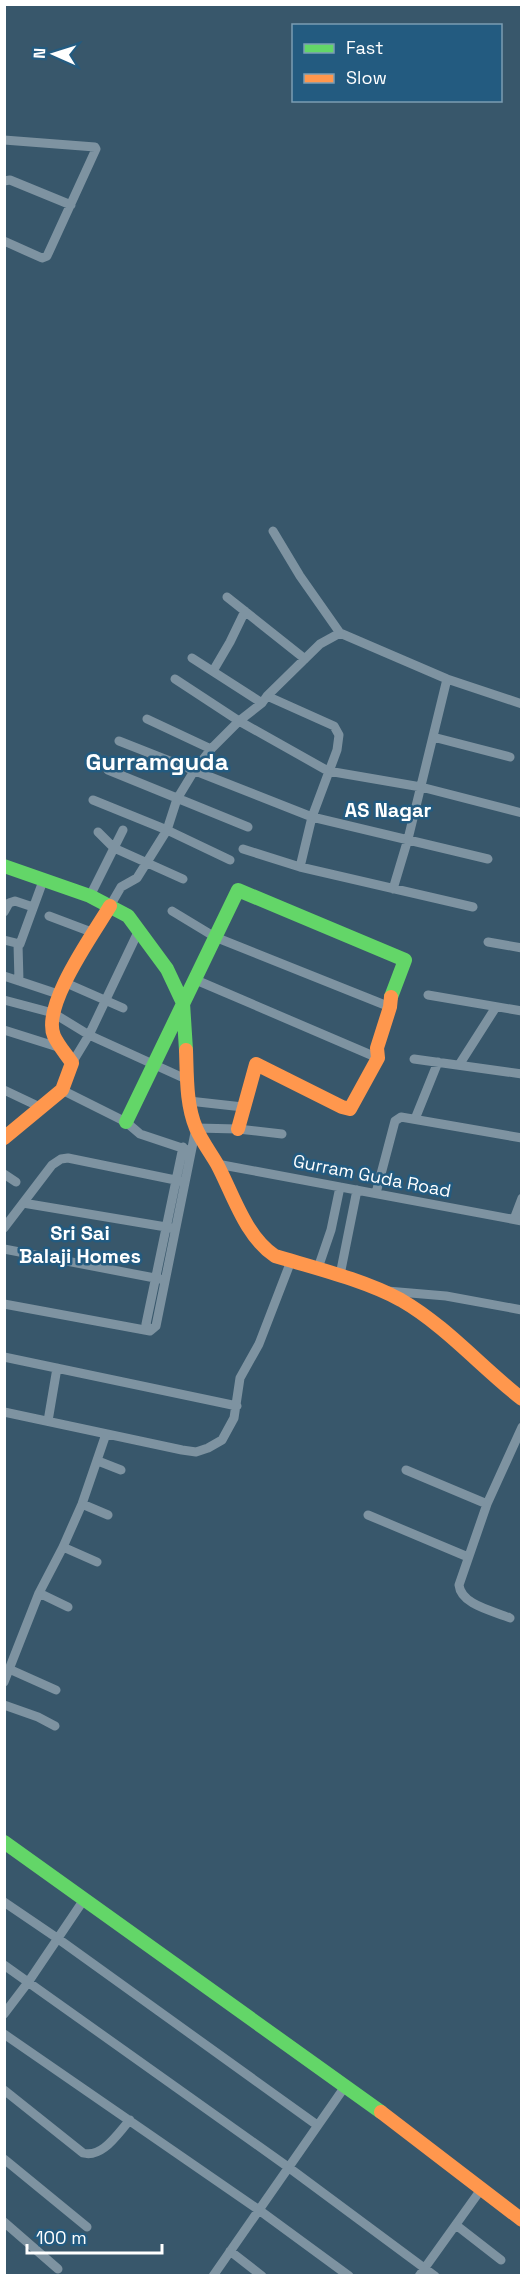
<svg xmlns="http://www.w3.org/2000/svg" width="526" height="2280" font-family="'Space Grotesk',sans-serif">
  <rect width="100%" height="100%" fill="#38576b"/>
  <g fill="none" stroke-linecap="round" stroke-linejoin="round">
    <path stroke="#7e93a1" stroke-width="9" d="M 4,140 L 95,147 L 96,149 L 47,256 L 42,258 L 4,241
      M 4,181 L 10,180 L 71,205
      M 273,531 L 300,576 L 340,633 L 447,679 L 522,704
      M 227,597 L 305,659
      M 192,658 L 262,703
      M 213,671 L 230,642 L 245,611
      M 175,679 L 239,721 L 328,771 L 421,787 L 522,813
      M 267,696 L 334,726 L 339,735 L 337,750 L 312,817 L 300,867
      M 147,719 L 211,749
      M 433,737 L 510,757
      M 119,741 L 312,817 L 488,859
      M 108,770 L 248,827
      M 93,800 L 167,830 L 230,860
      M 98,832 L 114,848 L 183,879
      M 243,849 L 300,867 L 473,907
      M 393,889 L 408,839 L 447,679
      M 90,896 L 123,830
      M 110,906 L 121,887 L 137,878 L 167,830 L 177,799 L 194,771 L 211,749 L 239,721 L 262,703 L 267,696 L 320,644 L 340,633
      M 172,911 L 215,937 L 390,1007
      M 4,912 L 9,903 L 15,901 L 33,907
      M 49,916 L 94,933
      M 4,940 L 20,944 L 43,881
      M 488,942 L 522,948
      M 18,944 L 19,981
      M 4,976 L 58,994
      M 196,980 L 378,1058
      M 66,983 L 123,1008
      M 428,995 L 522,1011
      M 4,1000 L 53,1013 L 89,1035 L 188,1080
      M 4,1030 L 61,1048
      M 414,1059 L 522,1074
      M 72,1063 L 89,1035 L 139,930
      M 459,1065 L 496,1007
      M 4,1090 L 42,1108
      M 62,1090 L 126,1122 L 140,1134 L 188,1150
      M 189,1101 L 243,1107
      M 415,1119 L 438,1062
      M 217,1164 L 522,1221
      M 4,1174 L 16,1182
      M 376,1193 L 395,1121 L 401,1117 L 522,1138
      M 23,1203 L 172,1228
      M 514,1219 L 522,1198
      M 4,1228 L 52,1165 L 61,1159 L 68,1158 L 185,1182
      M 4,1249 L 160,1279
      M 318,1268 L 331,1230 L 340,1187
      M 340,1275 L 357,1190
      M 387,1291 L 446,1296 L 522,1310
      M 4,1304 L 150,1331
      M 150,1331 L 156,1326 L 196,1128 L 238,1129 L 282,1134
      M 150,1331 L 146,1324 L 183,1147
      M 4,1357 L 237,1406
      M 4,1412 L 182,1450 L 196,1452 L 208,1448 L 222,1440 L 234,1418 L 240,1378 L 259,1344 L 291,1261
      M 48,1421 L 57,1368
      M 98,1461 L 121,1470
      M 406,1470 L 487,1504
      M 82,1504 L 108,1515
      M 368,1515 L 468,1557
      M 63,1547 L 97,1562
      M 39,1593 L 68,1607
      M 510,1618 C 494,1611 461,1605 459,1585 L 487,1504 L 522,1427
      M 9,1669 L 56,1690
      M 4,1682 L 39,1593 L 63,1547 L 82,1504 L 106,1434
      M 4,1705 L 38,1717 L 55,1726
      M 4,1902 L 57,1938 L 317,2125
      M 4,1965 L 288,2167 L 435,2276
      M 4,2014 L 29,1981 L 85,1898
      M 4,2034 L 259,2210 L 349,2276
      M 4,2090 L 83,2153 C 103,2158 117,2134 130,2120
      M 4,2159 L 87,2227
      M 4,2222 L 58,2269
      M 456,2225 L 501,2260
      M 230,2251 L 262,2276
      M 213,2276 L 346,2085
      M 419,2276 L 482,2188"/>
    <path stroke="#63d668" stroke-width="14" d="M 4,866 L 90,896 L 128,916 L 167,969 L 183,1003 L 186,1050
      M 126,1122 L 238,890 L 405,960 L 391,997
      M 4,1842 L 381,2112"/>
    <path stroke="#ff974d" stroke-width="14" d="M 186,1050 C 187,1076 186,1104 196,1128 C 201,1140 210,1152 217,1164 C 233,1194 245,1236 275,1256 C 315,1268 364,1280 401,1300 C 446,1326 481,1367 522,1399
      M 238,1129 L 256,1064 L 342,1107 L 350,1109 L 378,1058 L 377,1048 L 390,1007 L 391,997
      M 4,1138 L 62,1090 L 72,1063 C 66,1054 58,1045 54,1036 C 41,1006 94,933 110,906
      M 381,2112 L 522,2220"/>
  </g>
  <g text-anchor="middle" stroke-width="5" stroke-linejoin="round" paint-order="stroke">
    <g font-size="18" fill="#fff" stroke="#235b80">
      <text transform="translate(372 1176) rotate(11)" y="6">Gurram Guda Road</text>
    </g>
    <g font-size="20" font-weight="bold" fill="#fff" stroke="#235b80">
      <text x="388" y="817">AS Nagar</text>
      <text x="80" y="1240">Sri Sai<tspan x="80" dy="23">Balaji Homes</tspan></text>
    </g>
    <g font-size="24" font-weight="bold" fill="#fff" stroke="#235b80">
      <text x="157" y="770">Gurramguda</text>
    </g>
  </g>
  <rect width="526" height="2280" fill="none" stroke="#ffffff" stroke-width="12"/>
  <rect x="292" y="24" width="210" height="78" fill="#235b80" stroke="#7b9db3" stroke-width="1.5"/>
  <rect x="304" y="44" width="30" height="9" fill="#63d668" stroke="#7b9db3" stroke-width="1.5"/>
  <text x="346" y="54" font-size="18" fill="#ffffff">Fast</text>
  <rect x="304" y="74" width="30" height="9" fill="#ff974d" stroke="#7b9db3" stroke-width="1.5"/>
  <text x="346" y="84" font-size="18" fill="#ffffff">Slow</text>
  <g transform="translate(54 54) rotate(273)" stroke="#235b80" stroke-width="4.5" paint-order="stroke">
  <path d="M0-4.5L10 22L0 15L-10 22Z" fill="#ffffff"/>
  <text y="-9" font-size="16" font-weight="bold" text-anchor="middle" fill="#ffffff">N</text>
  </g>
  <path d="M27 2244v9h135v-9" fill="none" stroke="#ffffff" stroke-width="3"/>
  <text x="36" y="2244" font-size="18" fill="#ffffff" stroke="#235b80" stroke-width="4.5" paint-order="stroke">100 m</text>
</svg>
